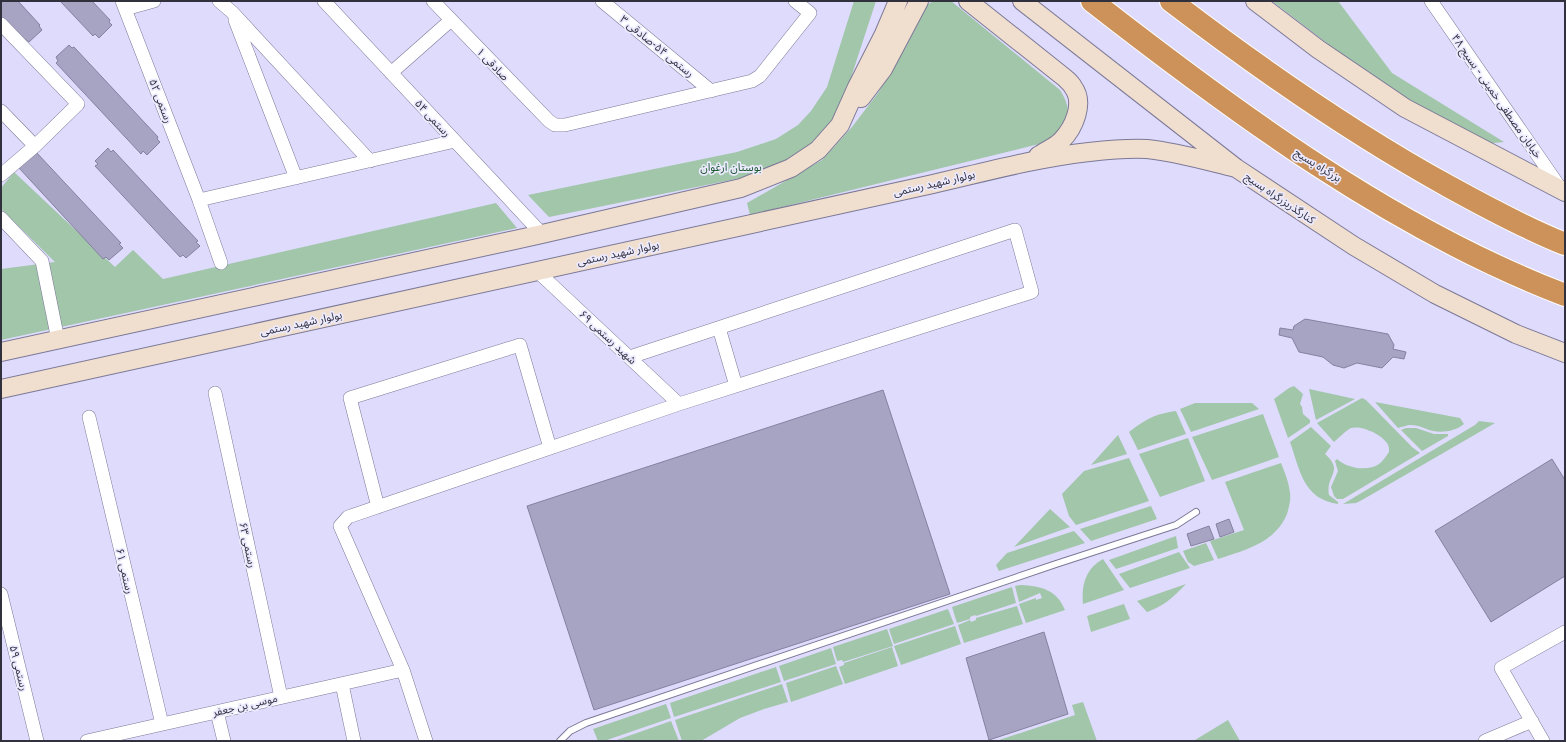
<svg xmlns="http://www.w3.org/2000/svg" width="1566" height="742" font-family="Lato,'Noto Sans Arabic',sans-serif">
  <rect width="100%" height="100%" fill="#dedbfd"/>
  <path fill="#a1c6a9" d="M 854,1 L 876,1 L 842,105 L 826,131 L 809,146 L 787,161 L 741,178 L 549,217 L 528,195 L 737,152 L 776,139 L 798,125 L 811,111 L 827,87 Z
    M 934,1 L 951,1 L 1060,90 C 1068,102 1073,119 1061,131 C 1057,136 1048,140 1043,143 L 750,215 L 747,203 L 822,160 L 852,127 L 878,93 L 895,63 L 924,6 Z
    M 1272,1 L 1338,1 L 1392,73 L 1504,142 L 1485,144 L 1406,104 Z
    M 14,172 L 115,267 L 133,250 L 163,279 L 496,203 L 517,228 L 1,340 L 1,269 L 55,262 L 1,209 L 1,188 Z
    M 1294,386 L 1303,394 L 1300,404 L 1302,407 L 1303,414 L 1310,420 L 1310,423 L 1288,438 L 1274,399 L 1289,388 Z
    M 1309,389 L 1355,399 L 1316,420 Z
    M 1362,398 L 1366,400 L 1412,447 L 1420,453 L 1343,499 L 1337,499 L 1334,496 L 1331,487 L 1338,471 L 1335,461 L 1337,459 C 1346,468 1368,472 1379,464 C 1383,461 1386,456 1389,452 C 1389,448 1389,446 1387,443 C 1381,434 1361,425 1351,428 C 1345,431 1339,438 1334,442 L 1317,423 Z
    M 1375,402 L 1460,418 L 1464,424 C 1456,431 1443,433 1433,431 C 1425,429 1419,425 1411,425 C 1407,425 1402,427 1398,428 Z
    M 1195,403 L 1252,403 L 1259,409 L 1191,432 L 1180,409 Z
    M 1176,411 L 1186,434 L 1138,450 L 1129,432 C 1146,419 1155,414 1176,411 Z
    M 1263,414 L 1279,457 L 1212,480 L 1192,437 Z
    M 1479,421 L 1495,423 L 1362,500 L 1356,503 L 1343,504 L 1475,425 Z
    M 1311,427 L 1331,446 L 1325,454 C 1345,472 1325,475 1329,495 L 1338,502 L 1338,504 C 1303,499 1300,470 1290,442 Z
    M 1406,428 L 1416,428 L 1434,434 L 1448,434 L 1448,436 L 1422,451 L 1401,430 Z
    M 1118,435 L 1127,454 L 1091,465 Z
    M 1188,438 L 1205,481 L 1160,497 L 1139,454 Z
    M 1129,458 L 1149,501 L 1076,525 L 1069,516 L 1062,494 L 1084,471 Z
    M 1281,463 C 1285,473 1289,483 1290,493 C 1291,500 1289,507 1287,514 C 1275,543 1245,550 1218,559 L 1210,541 L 1244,530 L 1225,482 Z
    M 1151,506 L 1157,519 L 1091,541 L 1080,529 Z
    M 1050,509 L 1070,527 L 1014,547 Z
    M 1074,531 L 1085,543 L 999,571 L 996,565 L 1007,553 Z
    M 1176,536 L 1178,548 L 1116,569 L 1109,560 Z
    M 1206,543 L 1214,560 L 1194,566 L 1188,562 L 1183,551 Z
    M 1179,552 L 1190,568 L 1130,588 L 1119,574 Z
    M 1103,559 L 1124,590 L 1083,604 C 1081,585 1086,568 1103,559 Z
    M 1186,584 C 1173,597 1166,605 1147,612 L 1137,601 Z
    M 1021,585 C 1041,586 1057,590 1065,610 L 1026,623 L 1019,604 L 1036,598 L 1036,600 L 1042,598 L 1040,593 L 1019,602 L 1015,586 Z
    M 1012,587 L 1016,603 L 976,616 L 975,615 L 970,617 L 970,619 L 957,623 L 952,607 Z
    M 1124,604 L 1130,619 L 1091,632 L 1087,616 Z
    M 1017,606 L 1023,624 L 964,643 L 958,625 L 970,620 L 971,622 L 976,620 L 976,618 Z
    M 948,609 L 954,624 L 894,644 L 889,629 Z
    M 955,626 L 961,644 L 901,665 L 894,646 Z
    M 887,629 L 893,646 L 843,662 L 842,660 L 837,661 L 833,647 Z
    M 892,647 L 898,666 L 845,684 L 839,667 L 844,665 L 844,663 Z
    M 831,648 L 836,664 L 784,681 L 779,666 Z
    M 836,666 L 843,684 L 791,702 L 786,683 Z
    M 776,667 L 781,682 L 674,717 L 670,703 Z
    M 782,684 L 788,702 L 764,709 L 740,718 L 701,741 L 682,741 L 675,720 Z
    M 1083,702 L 1097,741 L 996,741 L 1075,715 L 1072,705 Z
    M 666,704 L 671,718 L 604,741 L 598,741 L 593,729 Z
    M 1228,720 L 1240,741 L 1195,741 L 1195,740 Z
    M 671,721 L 679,741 L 614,741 Z"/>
  <path fill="#a7a3c3" stroke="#8581a0" d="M 1,1 L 18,1 L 40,25 L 39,26 L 42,30 L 29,42 L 25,39 L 23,41 L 1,18 Z
    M 60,1 L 92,1 L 110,20 L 109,22 L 112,25 L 99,38 L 95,34 L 93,36 Z
    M 69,45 L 72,48 L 74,47 L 158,137 L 157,139 L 160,142 L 147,155 L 143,151 L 141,154 L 56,63 L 58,61 L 56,57 Z
    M 108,148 L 111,152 L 113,150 L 198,241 L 196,242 L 200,246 L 186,258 L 183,255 L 180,257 L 95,166 L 98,164 L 95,161 Z
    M 36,152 L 121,243 L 119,244 L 123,248 L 109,260 L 106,257 L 103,259 L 19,168 Z
    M 1305,319 L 1388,334 L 1394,345 L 1393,349 L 1406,352 L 1404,359 L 1393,357 L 1382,368 L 1357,363 L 1344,368 L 1333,365 L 1323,357 L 1299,352 L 1292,338 L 1279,335 L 1280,328 L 1293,330 L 1294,326 Z
    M 883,390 L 950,594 L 594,710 L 527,506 Z
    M 1552,459 L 1565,480 L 1565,576 L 1491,622 L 1435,531 Z
    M 1229,519 L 1234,532 L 1220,537 L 1216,524 Z
    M 1209,526 L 1214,539 L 1191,546 L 1187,534 Z
    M 1044,632 L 1068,714 L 989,740 L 966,658 Z"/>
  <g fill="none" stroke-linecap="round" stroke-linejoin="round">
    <g stroke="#7c7997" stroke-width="8">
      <path id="lane" d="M 560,741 L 570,731 L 586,723 L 1056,564 L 1176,525 L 1196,512"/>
    </g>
    <g stroke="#7c7997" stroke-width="14">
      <path id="street" d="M 122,1 L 199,200 L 221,263
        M 219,1 L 232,12 L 370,161
        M 324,1 L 542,234
        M 433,1 L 549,121 L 555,125 L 565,125 L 752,81 L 760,76 L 810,13 L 795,1
        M 602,1 L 711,91
        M 1431,1 L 1561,189
        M 125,9 L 154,1
        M 235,20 L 296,178
        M 1,24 L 78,104 L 35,146 L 1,175
        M 391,73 L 451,20
        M 1,111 L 35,146
        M 199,200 L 455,141
        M 1,218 L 42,261 L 58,340
        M 537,271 L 679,404
        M 719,328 L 736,386
        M 215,393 L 281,697
        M 89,417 L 162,724
        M 378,507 L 350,398 L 520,345 L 550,448
        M 1,594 L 37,741
        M 342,684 L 354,741
        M 217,712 L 224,741
        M 87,741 L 403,670
        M 426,741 L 403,670 L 340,526 L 348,517 L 679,404 L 1032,292 L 1015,230 L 630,357
        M 1485,741 L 1532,721
        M 1543,741 L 1501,668 L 1565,632"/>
    </g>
    <g stroke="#7c7997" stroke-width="20">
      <path id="secondary" d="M 968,1 L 1065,78 C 1067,80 1071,83 1073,87 C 1085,103 1074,128 1061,141 C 1055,147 1045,151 1038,156
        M 1022,1 L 1236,168 L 1354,246 L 1435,294 L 1516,334 L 1565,353
        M 1255,1 L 1318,49 L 1405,108 L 1565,192
        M 861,98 L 883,69 L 919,1
        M 1,352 L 542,234 L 741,188 L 791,168 L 818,150 L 840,125 L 857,87 L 884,34 L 898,1
        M 1,389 L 933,184 C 985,172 1036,158 1089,152 C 1107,150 1128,148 1147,149 C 1177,152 1207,161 1236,168"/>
    </g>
    <g stroke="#fff" stroke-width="24">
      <path id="highway" d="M 1092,1 C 1237,114 1393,229 1565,295
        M 1171,1 C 1260,69 1350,132 1448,186 C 1486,207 1525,228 1565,244"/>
    </g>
    <use href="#lane" stroke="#fff" stroke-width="6"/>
    <use href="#street" stroke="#fff" stroke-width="13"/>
    <use href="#secondary" stroke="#f0dece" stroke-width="18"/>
    <use href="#highway" stroke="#cd925a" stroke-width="22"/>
  </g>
  <g text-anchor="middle" stroke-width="3.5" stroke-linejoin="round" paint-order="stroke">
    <g font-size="11" fill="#31303d" stroke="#eceaff">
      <text transform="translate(657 46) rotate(39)" y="4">رستمی ۵۴-صادقی ۳</text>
      <text transform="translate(493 64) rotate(46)" y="4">صادقی ۱</text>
      <text transform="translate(1497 96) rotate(55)" y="4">خیابان مصطفی خمینی - بسیج ۴۸</text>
      <text transform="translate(161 101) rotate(69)" y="4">رستمی ۵۲</text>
      <text transform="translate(433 118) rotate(47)" y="4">رستمی ۵۴</text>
      <text transform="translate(1318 165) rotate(32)" y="4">بزرگراه بسیج</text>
      <text transform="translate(934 183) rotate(-13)" y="4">بولوار شهید رستمی</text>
      <text transform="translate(1280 198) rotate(34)" y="4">کنارگذربزرگراه بسیج</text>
      <text transform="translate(618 253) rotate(-12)" y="4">بولوار شهید رستمی</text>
      <text transform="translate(301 323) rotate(-12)" y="4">بولوار شهید رستمی</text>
      <text transform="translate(608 337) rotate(43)" y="4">شهید رستمی ۶۹</text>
      <text transform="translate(248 545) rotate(78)" y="4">رستمی ۶۳</text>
      <text transform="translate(125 571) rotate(77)" y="4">رستمی ۶۱</text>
      <text transform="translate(19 668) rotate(76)" y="4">رستمی ۵۹</text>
      <text transform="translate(245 705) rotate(-13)" y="4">موسی بن جعفر</text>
    </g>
    <g font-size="11" fill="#1b572f" stroke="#eceaff">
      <text x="731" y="171">بوستان ارغوان</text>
    </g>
  </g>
  <rect width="1566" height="742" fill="none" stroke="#31303d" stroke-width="4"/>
</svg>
